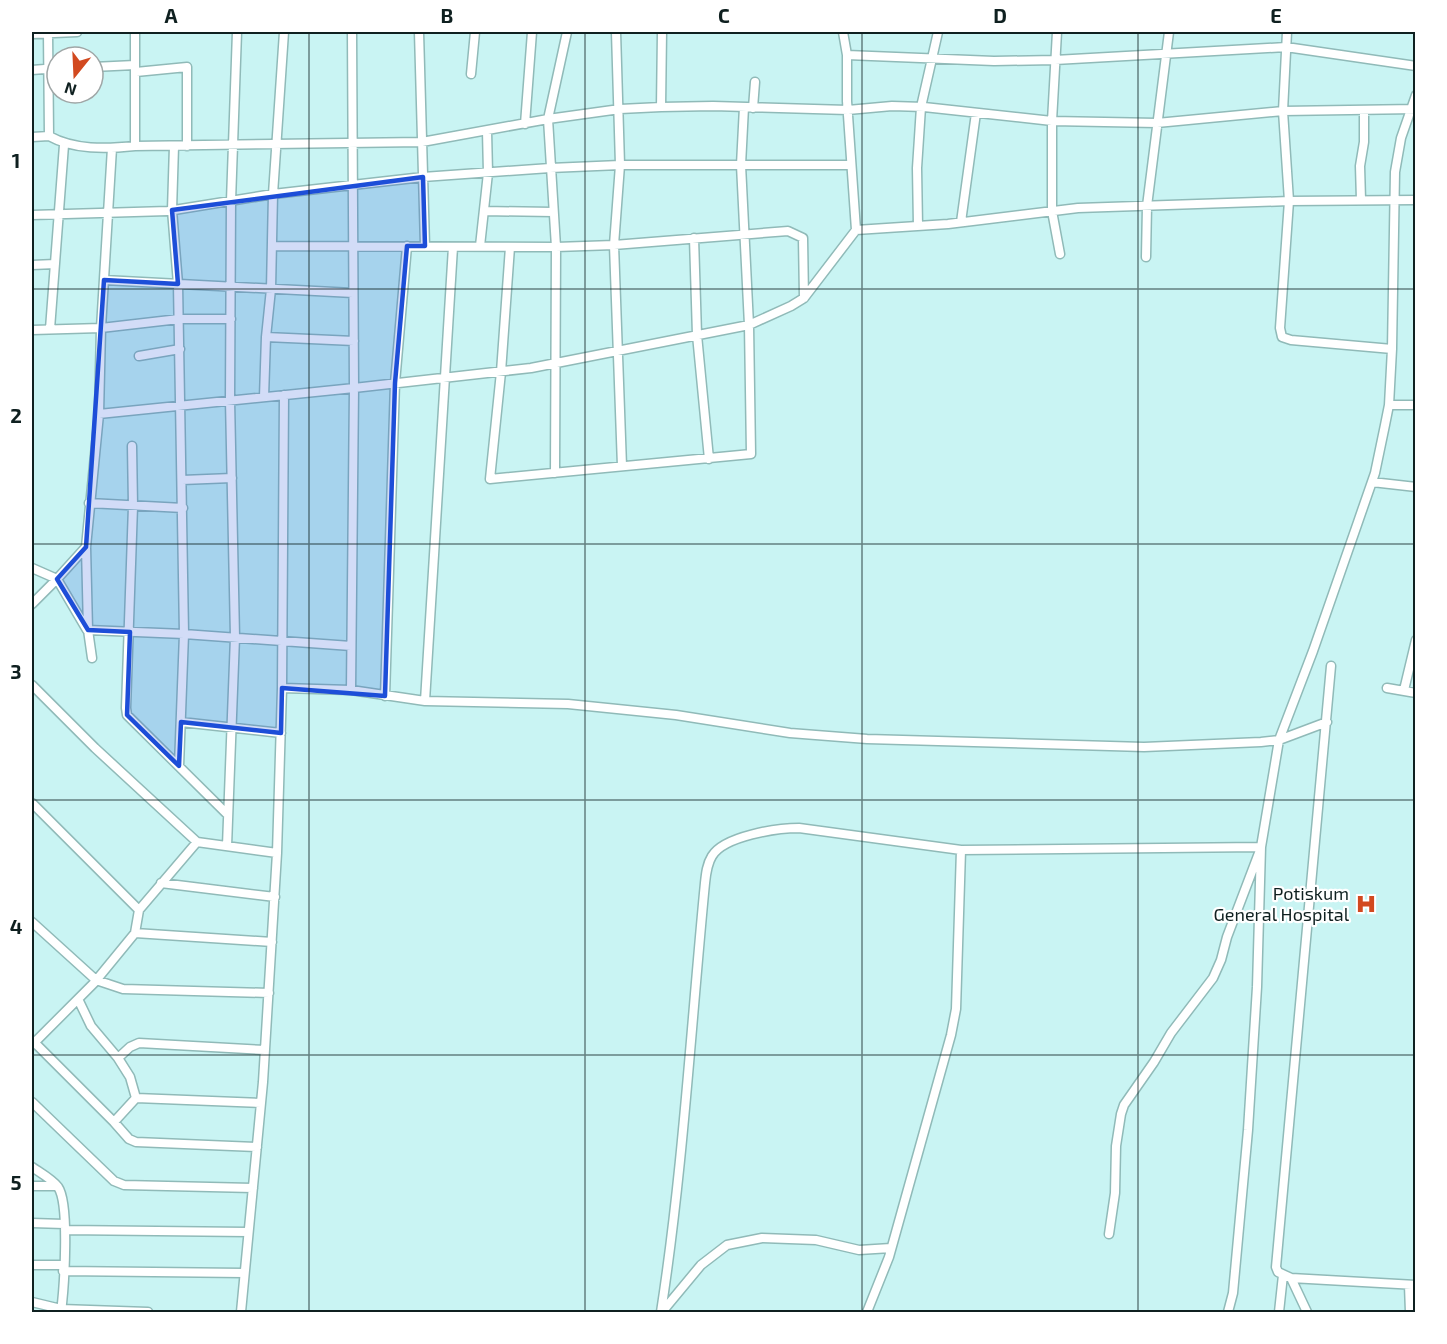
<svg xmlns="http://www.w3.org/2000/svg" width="1447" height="1344" font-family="'Exo 2',sans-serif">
  <rect width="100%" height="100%" fill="#c9f4f3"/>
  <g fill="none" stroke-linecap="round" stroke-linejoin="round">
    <g stroke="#90bab8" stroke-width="11">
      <path id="minor" d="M 135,32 L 135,146
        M 352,32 L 354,388 L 531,368 L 749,325 L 791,306 L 804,298 L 856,230
        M 419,32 L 425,246
        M 616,32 L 620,165 L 614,245 L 622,466
        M 843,32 L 847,55 L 847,101 L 856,230 L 948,224 L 1078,208 L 1289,201 L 1416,200
        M 1057,32 L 1052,121 L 1052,211 L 1060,254
        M 1287,32 L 1283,111 L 1289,201 L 1280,328 L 1282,337 L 1291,340 L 1392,349
        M 32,34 L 77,32
        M 847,55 L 994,61 L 1055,60 L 1286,47 L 1416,66
        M 93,67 L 135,65
        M 32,70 L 57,68
        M 136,72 L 187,67 L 187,146
        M 471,74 L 475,32
        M 661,107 L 662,32
        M 753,108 L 755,82
        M 525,124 L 532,32
        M 49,136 C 74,150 106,149 135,146 L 422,142 L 548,119 L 620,109 L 661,107 L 713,106 L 848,110 L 892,106 L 924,107 L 1052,121 L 1157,123 L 1283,111 L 1416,109
        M 32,137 L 49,136 L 48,32
        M 174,146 L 172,210 L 178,284 L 184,634 L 179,766
        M 1361,200 L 1360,166 L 1364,142 L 1364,110
        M 484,211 L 553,212
        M 32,215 L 168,211 L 273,194 L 423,177 L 550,168 L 620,165 L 851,165
        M 961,222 L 976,113
        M 918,226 L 917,168 L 921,107 L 938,32
        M 694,238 L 697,335 L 709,459
        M 272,246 L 556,247 L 614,245 L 788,231 L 803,238 L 804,298
        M 480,246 L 488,173 L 487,131
        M 510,247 L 501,372 L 490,479 L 751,454 L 749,325 L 741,165 L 744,107
        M 1146,257 L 1147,206 L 1169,32
        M 32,265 L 55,264
        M 104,280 L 353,293
        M 50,329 L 64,145
        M 32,330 L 101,328 L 179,319 L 231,319
        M 266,337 L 354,341
        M 139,356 L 180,349
        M 264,397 L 266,337 L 271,289 L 273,194 L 284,32
        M 1389,405 L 1416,405
        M 99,414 L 354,388 L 351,690
        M 132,446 L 133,506 L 126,708 L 127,715 L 228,815
        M 555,473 L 556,247 L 548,119 L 567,32
        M 182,480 L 232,478
        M 1372,482 L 1416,487
        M 89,503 L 183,508
        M 32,568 L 57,579 L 86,547
        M 32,604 L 57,579 L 87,630
        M 88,630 L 184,634 L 351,646
        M 92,658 L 88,630 L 86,547 L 99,414 L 101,328 L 112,148
        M 32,685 L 95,748 L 197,842 L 277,853
        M 282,688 L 284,395
        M 1387,688 L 1416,693
        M 1404,690 L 1416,640
        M 385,696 L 395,383 L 407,246
        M 425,701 L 453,247
        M 181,722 L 281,733
        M 32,803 L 139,910
        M 227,846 L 235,637 L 230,400 L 231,201 L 237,32
        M 161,883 L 275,897
        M 32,922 L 96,980 L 123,989 L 269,993
        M 135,933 L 272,942
        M 78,999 L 91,1026 L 118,1058 L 130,1047 L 139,1043 L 265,1050
        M 32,1040 L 114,1122 L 129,1139 L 136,1142 L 257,1147
        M 32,1045 L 94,983 L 135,933 L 139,910 L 197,842
        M 118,1058 L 130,1077 L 136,1098
        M 32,1102 L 114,1181 L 124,1185 L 253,1188
        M 114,1122 L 136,1098 L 261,1103
        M 32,1167 C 39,1172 52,1179 58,1187 C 70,1204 64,1289 61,1312
        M 32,1186 L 57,1186
        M 32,1223 L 64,1224
        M 65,1230 L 248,1232
        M 1109,1234 L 1115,1193 L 1116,1146 L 1121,1114 L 1124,1105 L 1154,1062 L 1171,1033 L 1213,978 L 1221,960 L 1227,937 L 1259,853
        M 32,1265 L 63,1265
        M 63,1271 L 244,1273
        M 1291,1278 L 1278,1272 L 1276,1267 L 1331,666
        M 1409,1285 L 1410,1312
        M 32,1302 L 61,1309 L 148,1312
        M 241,1312 L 263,1082 L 277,853 L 282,688 L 351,690 L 425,701 L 568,704 L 676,715 L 790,733 L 867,739 L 1144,747 L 1261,742 L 1279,740 L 1327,722
        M 661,1312 C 683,1170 691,1026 705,883 C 706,873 707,864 712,856 C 724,836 777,828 799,828 L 961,850 L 1261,847 L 1279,740 L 1313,651 L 1358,522 L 1375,473 L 1385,425 L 1389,405 L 1392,349 L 1395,172 L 1401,138 L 1416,95
        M 662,1312 L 701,1265 L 727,1245 L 762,1238 L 816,1240 L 859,1250 L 891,1248
        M 867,1312 L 889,1257 L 951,1035 L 956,1009 L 961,850
        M 1228,1312 L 1233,1293 L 1248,1130 L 1257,987 L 1261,847
        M 1279,1312 L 1283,1275
        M 1307,1312 L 1291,1278 L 1416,1285"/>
    </g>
    <use href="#minor" stroke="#fff" stroke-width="8"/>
  </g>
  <path fill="#1d4ed8" fill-opacity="0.2" stroke="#1d4ed8" stroke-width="4.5" stroke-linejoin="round" d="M 423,177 L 425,246 L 407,246 L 395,383 L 385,696 L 282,688 L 281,733 L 181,722 L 179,766 L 127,715 L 130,632 L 88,630 L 57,579 L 86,547 L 104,280 L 178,284 L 172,210 Z"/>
  <path fill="none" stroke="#0f2020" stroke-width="1.5" stroke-opacity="0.55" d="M 309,32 L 309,1312M 585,32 L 585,1312M 862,32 L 862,1312M 1138,32 L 1138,1312M 32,289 L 1416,289M 32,544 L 1416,544M 32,800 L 1416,800M 32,1055 L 1416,1055"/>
  <defs>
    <g id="hospital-bare" transform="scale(1.62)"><path d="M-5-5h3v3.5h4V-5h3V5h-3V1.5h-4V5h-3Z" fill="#d2491f" stroke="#fff" stroke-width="2.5" paint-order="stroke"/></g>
  </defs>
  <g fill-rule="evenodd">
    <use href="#hospital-bare" x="1366" y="904"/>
  </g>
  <g text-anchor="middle" stroke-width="4.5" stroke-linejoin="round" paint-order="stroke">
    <g font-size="18" fill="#0f2020" stroke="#fff" text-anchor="end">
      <text x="1349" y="900">Potiskum<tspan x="1349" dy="21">General Hospital</tspan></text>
    </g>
  </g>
  <rect width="1447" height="1344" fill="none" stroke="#ffffff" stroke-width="66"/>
  <g transform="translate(75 75) rotate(198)"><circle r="28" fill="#ffffff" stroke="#9fa6a6" stroke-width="1.5"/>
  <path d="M0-4.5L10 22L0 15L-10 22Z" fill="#d2491f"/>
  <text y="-9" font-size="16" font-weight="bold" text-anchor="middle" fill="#0f2020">N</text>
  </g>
  <rect x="33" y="33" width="1381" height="1278" fill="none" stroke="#0f2020" stroke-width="2"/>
  <g font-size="20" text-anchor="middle" font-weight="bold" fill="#0f2020">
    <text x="171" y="23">A</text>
    <text x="447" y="23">B</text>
    <text x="724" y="23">C</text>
    <text x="1000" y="23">D</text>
    <text x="1276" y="23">E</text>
    <text x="16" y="168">1</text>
    <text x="16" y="423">2</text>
    <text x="16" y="679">3</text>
    <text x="16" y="934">4</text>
    <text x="16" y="1190">5</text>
  </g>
</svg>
